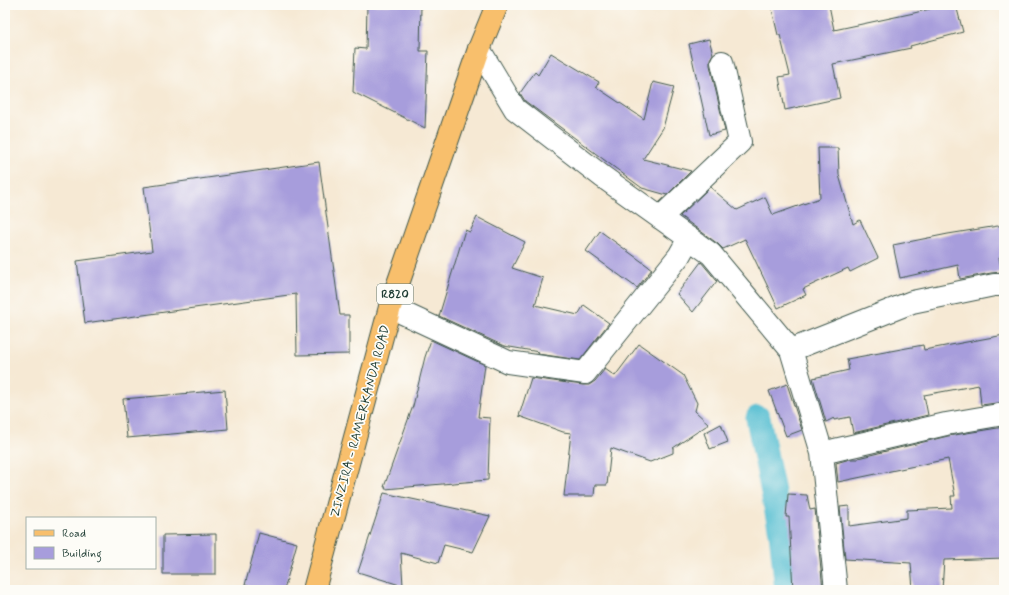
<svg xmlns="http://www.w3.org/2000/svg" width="1009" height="595" font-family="Mynerve,sans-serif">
  <rect width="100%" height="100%" fill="#fdfcf7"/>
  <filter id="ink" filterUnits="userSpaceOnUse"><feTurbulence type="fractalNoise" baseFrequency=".025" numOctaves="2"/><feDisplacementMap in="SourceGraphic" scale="8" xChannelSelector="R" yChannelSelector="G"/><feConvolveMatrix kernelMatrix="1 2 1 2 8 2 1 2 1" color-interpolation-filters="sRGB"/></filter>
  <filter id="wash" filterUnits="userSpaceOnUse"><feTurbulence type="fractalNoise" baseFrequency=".012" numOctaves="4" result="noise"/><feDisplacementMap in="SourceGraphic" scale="16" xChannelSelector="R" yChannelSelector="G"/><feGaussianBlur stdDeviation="0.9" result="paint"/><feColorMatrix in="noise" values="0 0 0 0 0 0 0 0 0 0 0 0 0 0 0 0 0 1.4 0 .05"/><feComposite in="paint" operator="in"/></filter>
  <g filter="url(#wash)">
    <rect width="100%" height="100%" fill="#f6e9d4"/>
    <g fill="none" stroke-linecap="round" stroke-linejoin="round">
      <path stroke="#55bed1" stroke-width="25" d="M 758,418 L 781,532 L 787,590"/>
    </g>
    <g id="blocks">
      <path fill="#a79ddc" d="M 367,5 L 421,5 L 420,51 L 428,51 L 425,128 L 353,92 L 355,48 L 366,49 Z
        M 771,5 L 829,5 L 834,30 L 914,13 L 945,5 L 956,5 L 963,32 L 910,46 L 911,48 L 833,64 L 840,98 L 785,110 L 779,77 L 790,75 L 780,35 L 778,35 Z
        M 709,39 L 713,54 L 710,59 L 710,65 L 725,131 L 709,135 L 689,44 Z
        M 551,53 L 599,82 L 596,87 L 644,119 L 653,82 L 674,87 L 663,128 L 643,159 L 691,171 L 667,195 L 642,188 L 525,101 L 520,93 L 535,72 L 538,75 Z
        M 818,148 L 838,148 L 839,175 L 853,224 L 860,220 L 878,258 L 850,272 L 848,268 L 803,289 L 806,295 L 778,308 L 745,239 L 723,249 L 718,244 L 680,216 L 710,187 L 737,210 L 765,197 L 773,215 L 820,198 Z
        M 319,162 L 340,315 L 349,315 L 349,354 L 297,355 L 296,294 L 85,323 L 77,261 L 152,251 L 144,187 Z
        M 477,217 L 525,242 L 512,268 L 543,278 L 535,305 L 578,315 L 584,305 L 609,323 L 580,360 L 538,354 L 539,352 L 504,346 L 439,316 L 465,230 L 470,232 Z
        M 1004,225 L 1004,257 L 999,258 L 1002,272 L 991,273 L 960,279 L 958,265 L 900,278 L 893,245 L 948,234 Z
        M 600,231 L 652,269 L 637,288 L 586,251 Z
        M 701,262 L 717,281 L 693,312 L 677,294 Z
        M 1004,335 L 1004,402 L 981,405 L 979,385 L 924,395 L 928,415 L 853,433 L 850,417 L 834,420 L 834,418 L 826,422 L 813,378 L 849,370 L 847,359 L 923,345 L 924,350 Z
        M 431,340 L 485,365 L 478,417 L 490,418 L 488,480 L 385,489 L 386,487 L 384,487 L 413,406 L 425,357 Z
        M 639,344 L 683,375 L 697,403 L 695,411 L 709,424 L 673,448 L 673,453 L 650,462 L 611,448 L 607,485 L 595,485 L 594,496 L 564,496 L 571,433 L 563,432 L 519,416 L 531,378 L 583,385 L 589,385 L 595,381 L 605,369 L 615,376 Z
        M 787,384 L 802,430 L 786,436 L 769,391 Z
        M 225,390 L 228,429 L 127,438 L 123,399 Z
        M 721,424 L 728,442 L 710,449 L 704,433 Z
        M 1004,427 L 1004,558 L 944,560 L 942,590 L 913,590 L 911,563 L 845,559 L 840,507 L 849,506 L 849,526 L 907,518 L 907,510 L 952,508 L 951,496 L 955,496 L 948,459 L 838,482 L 836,463 L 850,459 L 858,459 L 858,458 L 948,436 Z
        M 384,493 L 490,516 L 473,552 L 444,545 L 438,563 L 401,553 L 403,586 L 358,572 Z
        M 788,494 L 807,495 L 810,510 L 815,509 L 823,590 L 793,590 L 789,517 L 786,517 Z
        M 259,533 L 297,543 L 284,590 L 266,590 L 245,585 Z
        M 216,534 L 216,574 L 163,574 L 163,535 Z"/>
    </g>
  </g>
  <g filter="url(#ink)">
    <use href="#blocks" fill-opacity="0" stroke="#3f574c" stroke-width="1"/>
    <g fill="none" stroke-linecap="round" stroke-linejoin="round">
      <g stroke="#3f574c" stroke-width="24">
        <path id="minor" d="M 479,49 L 515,109 L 603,177 L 711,254 L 791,350 L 822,453 L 836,590
          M 660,218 L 740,142 L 722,62
          M 390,307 L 508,362 L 585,373 L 679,256 L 689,238
          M 791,350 L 912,302 L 994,285 L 1004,285
          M 822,453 L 946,424 L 1004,414"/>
      </g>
      <g stroke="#3f574c" stroke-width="24">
        <path id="major" d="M 314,590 L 390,307 L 479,49 L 497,5"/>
      </g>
      <use href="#minor" stroke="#fff" stroke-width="22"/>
      <use href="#major" stroke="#f8bf6c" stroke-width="22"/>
    </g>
  </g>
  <g text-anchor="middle" stroke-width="3.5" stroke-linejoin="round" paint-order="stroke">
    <rect fill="#fdfcf7" stroke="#62766e" stroke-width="1" x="377" y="284" width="36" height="20" rx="3"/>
    <g font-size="12" font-weight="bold" fill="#1f3d34">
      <text x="395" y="298">R820</text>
    </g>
    <g font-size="13" fill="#1f3d34" stroke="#fdfcf7">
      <text transform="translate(359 421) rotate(-75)" y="5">ZINZIRA - RAMERKANDA ROAD</text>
    </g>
  </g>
  <rect width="1009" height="595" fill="none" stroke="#fdfcf7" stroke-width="20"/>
  <rect x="26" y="517" width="130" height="52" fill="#fdfcf7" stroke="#a4b0a9"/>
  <rect x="34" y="530" width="20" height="6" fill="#f8bf6c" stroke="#a4b0a9"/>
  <text x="62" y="537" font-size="12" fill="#1f3d34">Road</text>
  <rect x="34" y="547" width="20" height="12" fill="#a79ddc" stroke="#a4b0a9"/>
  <text x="62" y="557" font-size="12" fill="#1f3d34">Building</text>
</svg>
